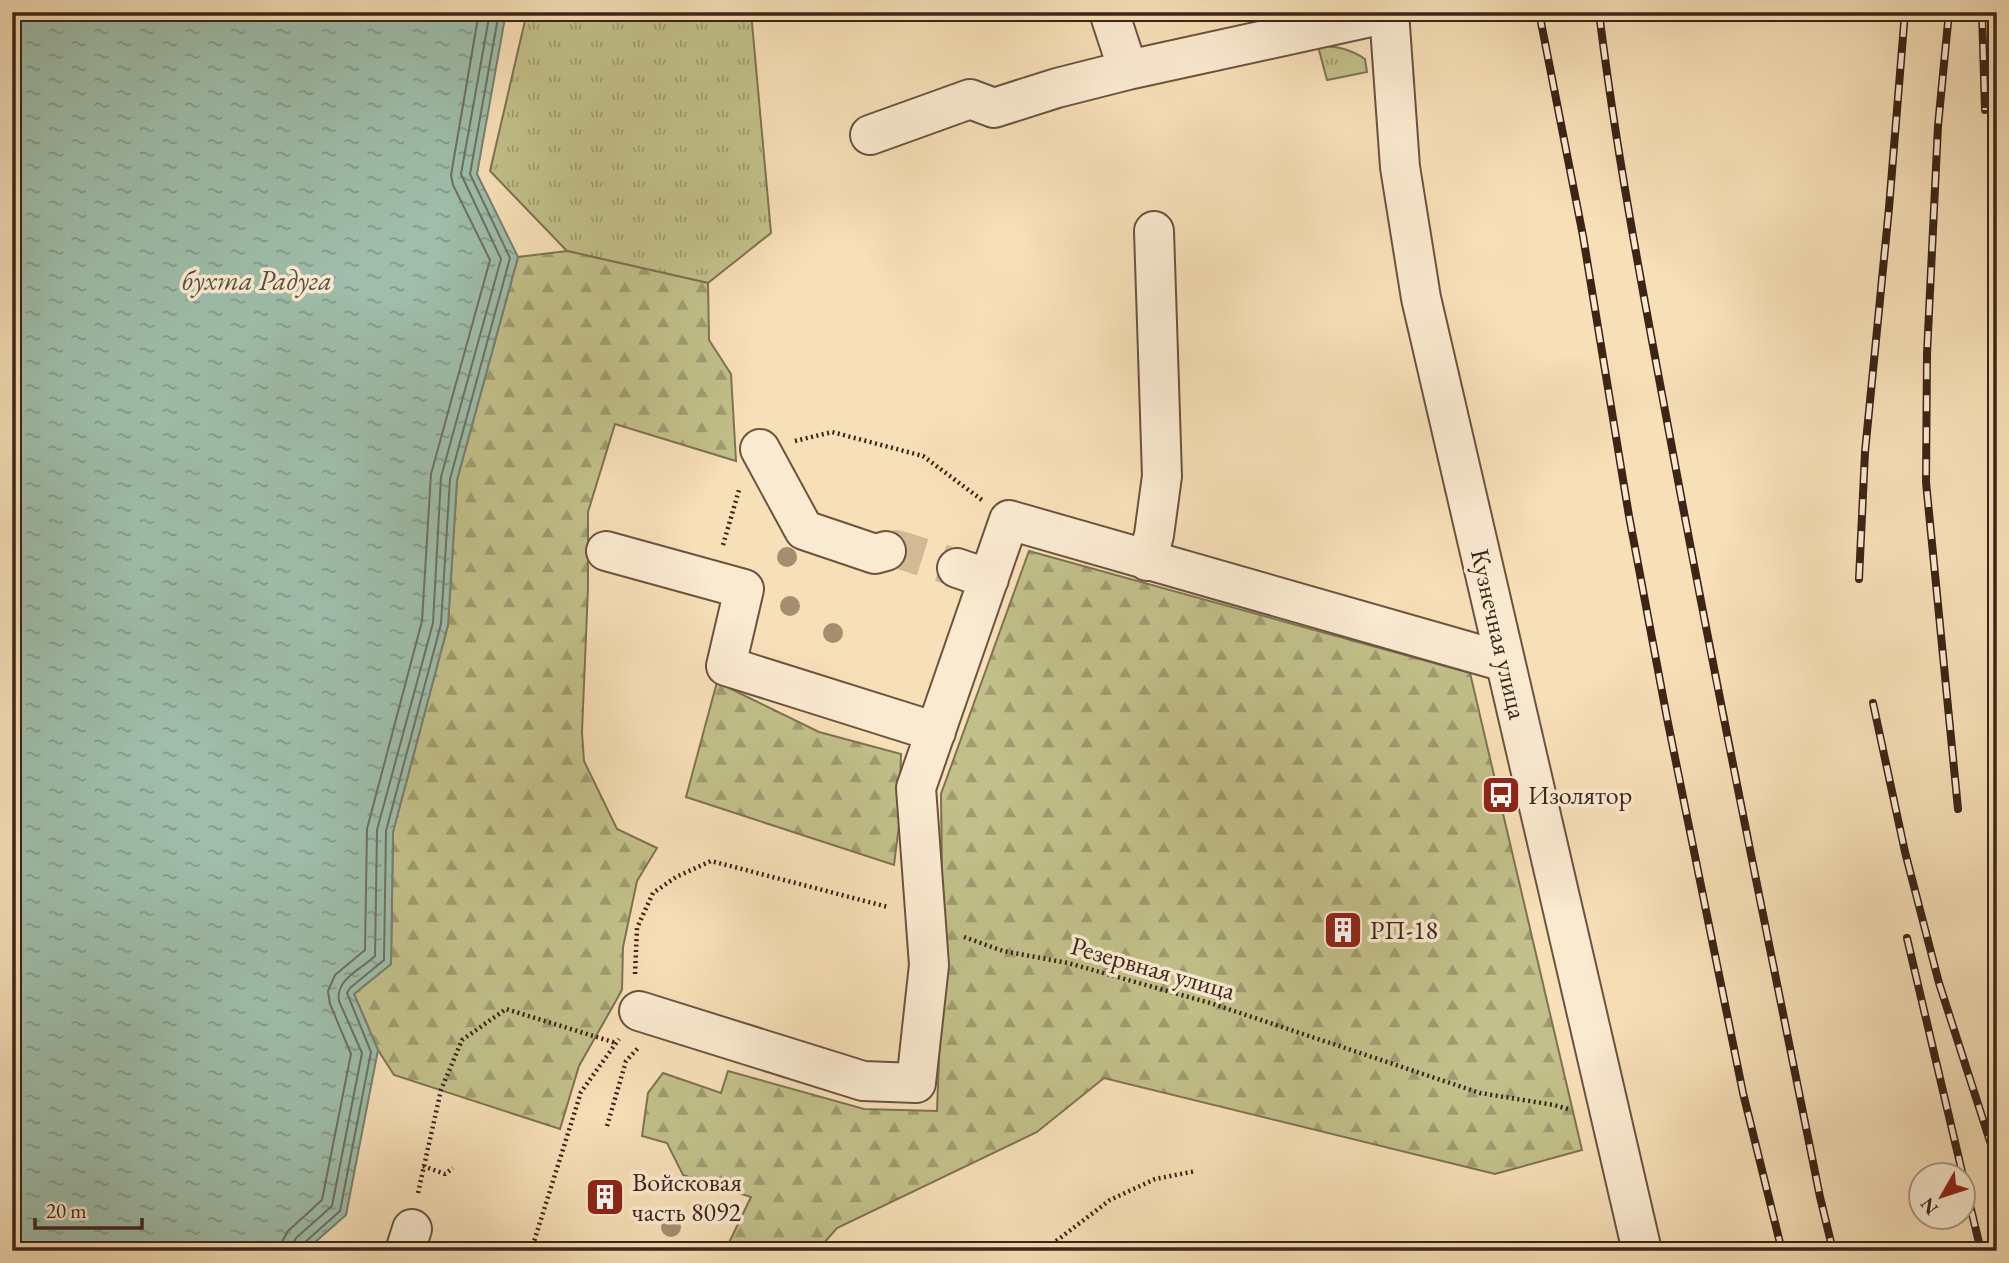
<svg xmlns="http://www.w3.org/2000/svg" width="2009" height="1263" font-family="'EB Garamond',serif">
  <defs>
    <pattern id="grass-tufts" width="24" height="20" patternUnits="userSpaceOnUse" patternTransform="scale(1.75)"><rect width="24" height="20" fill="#c2c08a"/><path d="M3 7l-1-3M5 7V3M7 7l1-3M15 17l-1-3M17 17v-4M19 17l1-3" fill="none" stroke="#9f9c70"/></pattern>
    <pattern id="forest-firs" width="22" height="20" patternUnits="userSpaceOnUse" patternTransform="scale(1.75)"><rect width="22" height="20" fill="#c2c08a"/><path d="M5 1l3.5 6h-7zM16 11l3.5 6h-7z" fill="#9f9c70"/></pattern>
    <pattern id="water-ripples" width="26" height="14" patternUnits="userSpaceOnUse" patternTransform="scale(1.75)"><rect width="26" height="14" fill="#9ebdaa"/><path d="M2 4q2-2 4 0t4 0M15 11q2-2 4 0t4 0" fill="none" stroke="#829989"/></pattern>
  </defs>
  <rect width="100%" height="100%" fill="#f7dfb7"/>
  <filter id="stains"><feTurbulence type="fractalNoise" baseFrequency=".00286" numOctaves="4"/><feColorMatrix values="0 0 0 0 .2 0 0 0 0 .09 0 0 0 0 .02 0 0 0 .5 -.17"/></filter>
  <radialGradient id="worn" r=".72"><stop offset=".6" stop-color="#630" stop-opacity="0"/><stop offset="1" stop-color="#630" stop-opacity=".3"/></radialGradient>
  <path fill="url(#grass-tufts)" stroke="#7f7251" stroke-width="2" d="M 527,12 L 751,12 L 771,233 L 708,283 L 567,251 L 490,171 Z
    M 1318,46 C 1337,46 1350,49 1365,59 L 1367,72 L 1327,80 Z"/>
  <path fill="url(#forest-firs)" stroke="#7f7251" stroke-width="2" d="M 567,251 L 708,283 L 709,340 L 731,374 L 736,461 L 615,424 L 588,512 L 588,588 L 582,732 L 584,761 L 617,829 L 657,848 L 637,881 L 623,947 L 622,990 L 579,1066 L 560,1129 L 394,1075 L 378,1050 L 354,994 L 391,964 L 393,832 L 448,625 L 457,480 L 518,257 Z
    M 1029,551 L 1470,673 L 1582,1150 L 1495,1174 L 1104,1078 L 1037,1132 L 837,1228 L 817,1251 L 725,1251 L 751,1197 L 683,1175 L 667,1143 L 642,1136 L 648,1093 L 663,1073 L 721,1093 L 728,1071 L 864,1109 L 937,1111 L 943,952 L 941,794 Z
    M 717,682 L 819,732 L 901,754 L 899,825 L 894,865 L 686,797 Z"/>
  <path fill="url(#water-ripples)" stroke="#778070" stroke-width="2" d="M 12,12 L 506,12 L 477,174 L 518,257 L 457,480 L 448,625 L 393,832 L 391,964 L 354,994 L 378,1050 L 346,1215 L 305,1251 L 12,1251 Z"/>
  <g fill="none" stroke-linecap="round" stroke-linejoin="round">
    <path stroke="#6d7061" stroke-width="2" d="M 282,1251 L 283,1240 L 288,1231 L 322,1200 L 351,1054 L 330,1004 L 328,991 L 335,975 L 365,950 L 367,829 L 422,621 L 431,474 L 490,260 L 453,185 L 451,175 L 479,12
      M 292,1251 L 293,1244 L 296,1238 L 332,1206 L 362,1053 L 339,1001 C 335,979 362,969 375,956 L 377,830 L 433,623 L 441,477 L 501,259 L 461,174 L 490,12
      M 301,1251 L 304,1243 L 340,1211 L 371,1052 L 347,993 L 350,988 L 384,960 L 386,831 L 441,624 L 450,479 L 510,258 L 470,174 L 499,12"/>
    <path stroke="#d2ba97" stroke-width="38" stroke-dasharray="38 19" stroke-linecap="butt" d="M 886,551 L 897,549 L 957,568"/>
    <g stroke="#6b5340" stroke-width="42">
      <path id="minor" d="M 1109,12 L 1128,70 L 1389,13
        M 1389,12 L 1400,167 L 1421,298 L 1642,1251
        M 870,135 L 970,99 L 994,108 L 1057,88 L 1128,70
        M 760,449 L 804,530 L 875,554 L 886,551
        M 606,551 L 744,589 L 726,666 L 936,732
        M 1147,561 L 1154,535 L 1162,476 L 1154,231
        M 957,568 L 989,579
        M 639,1011 L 863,1081 L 916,1083 L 929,965 L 916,788 L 1009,520 L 1505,662
        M 405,1251 L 412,1229"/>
    </g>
    <path stroke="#3c2418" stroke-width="4.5" stroke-dasharray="2 3.5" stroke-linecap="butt" d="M 795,441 L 832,432 L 923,456 L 982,500
      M 723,545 L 739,490
      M 964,937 L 1003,951 L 1068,963 L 1210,1003 L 1480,1093 L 1554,1105 L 1571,1110
      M 635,974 L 637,928 L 653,893 L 676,877 L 711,861 L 888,907
      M 607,1126 L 626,1061 L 638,1048
      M 423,1166 L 445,1174 L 453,1168
      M 418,1193 L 441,1090 L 462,1040 L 506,1009 L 616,1043
      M 531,1251 L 581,1092 L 619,1039
      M 1043,1251 L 1110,1200 L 1155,1179 L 1196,1171"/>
    <use href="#minor" stroke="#faead0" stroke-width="38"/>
    <g stroke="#3c2418" stroke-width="8">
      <path id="rail" d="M 1539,12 L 1583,236 L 1629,516 L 1667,718 L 1743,1093 L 1782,1251
        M 1599,12 C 1617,159 1645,303 1672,448 C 1718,698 1770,947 1820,1197 L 1833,1251
        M 1949,12 L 1938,126 L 1927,354 L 1926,482 L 1958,809
        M 1982,12 L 1985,110
        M 1859,579 L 1865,452 L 1889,208 L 1905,12
        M 1873,703 L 1905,852 L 1939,983 L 1997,1163
        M 1907,938 L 1963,1176
        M 1964,1180 L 1981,1251"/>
    </g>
    <use href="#rail" stroke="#faead0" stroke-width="5" stroke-dasharray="16" stroke-linecap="butt"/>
  </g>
  <g fill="#a38e6f">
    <circle cx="787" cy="557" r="10"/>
    <circle cx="790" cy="606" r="10"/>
    <circle cx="833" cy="633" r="10"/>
    <circle cx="671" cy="1227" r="10"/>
  </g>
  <defs>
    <g id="bus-square" transform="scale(2.0125)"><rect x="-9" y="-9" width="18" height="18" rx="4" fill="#8f2418" stroke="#faead0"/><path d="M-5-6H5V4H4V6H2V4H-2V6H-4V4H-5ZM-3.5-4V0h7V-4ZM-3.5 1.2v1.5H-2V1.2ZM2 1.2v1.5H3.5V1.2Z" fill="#fff"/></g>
    <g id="building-square" transform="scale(2.0125)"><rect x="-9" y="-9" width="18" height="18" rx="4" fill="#8f2418" stroke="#faead0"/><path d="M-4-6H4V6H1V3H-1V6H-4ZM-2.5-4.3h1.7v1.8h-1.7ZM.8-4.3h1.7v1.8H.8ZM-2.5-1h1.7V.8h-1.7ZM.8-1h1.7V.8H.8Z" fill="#fff"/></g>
  </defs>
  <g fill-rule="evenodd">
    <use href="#bus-square" x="1501" y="795"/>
    <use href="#building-square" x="1343" y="930"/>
    <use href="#building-square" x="605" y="1197"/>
  </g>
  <g text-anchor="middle" stroke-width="7" stroke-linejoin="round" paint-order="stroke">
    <g font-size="26" fill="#3c2418" stroke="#faead0">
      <text transform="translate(1499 634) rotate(77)" y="9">Кузнечная улица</text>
      <text transform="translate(1153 968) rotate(16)" y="9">Резервная улица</text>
    </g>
    <g font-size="26" fill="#3c2418" stroke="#faead0" text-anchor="start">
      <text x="1528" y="804">Изолятор</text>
      <text x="1370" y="939">РП-18</text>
      <text x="632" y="1191">Войсковая<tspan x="632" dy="30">часть 8092</tspan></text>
    </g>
    <g font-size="28" font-style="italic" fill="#595244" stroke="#faead0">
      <text x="257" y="290">бухта Радуга</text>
    </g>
  </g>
  <rect width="2009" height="1263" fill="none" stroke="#f7dfb7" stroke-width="42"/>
  <rect x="14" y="14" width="1981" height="1235" fill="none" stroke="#3c2418" stroke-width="3.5"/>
  <rect x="21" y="21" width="1967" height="1221" fill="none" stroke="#3c2418" stroke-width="2"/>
  <g transform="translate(1942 1196) rotate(231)"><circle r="33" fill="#faead0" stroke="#ae9b86" stroke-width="2"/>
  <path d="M0-5L12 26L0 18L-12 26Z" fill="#8f2418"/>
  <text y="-10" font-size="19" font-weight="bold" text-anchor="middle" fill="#3c2418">N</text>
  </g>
  <path d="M35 1218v10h107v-10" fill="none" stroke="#3c2418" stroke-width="3.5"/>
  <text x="46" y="1218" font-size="21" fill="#3c2418" stroke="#faead0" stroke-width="5" paint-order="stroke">20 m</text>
  <rect width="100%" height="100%" filter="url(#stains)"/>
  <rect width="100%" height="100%" fill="url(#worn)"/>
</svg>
